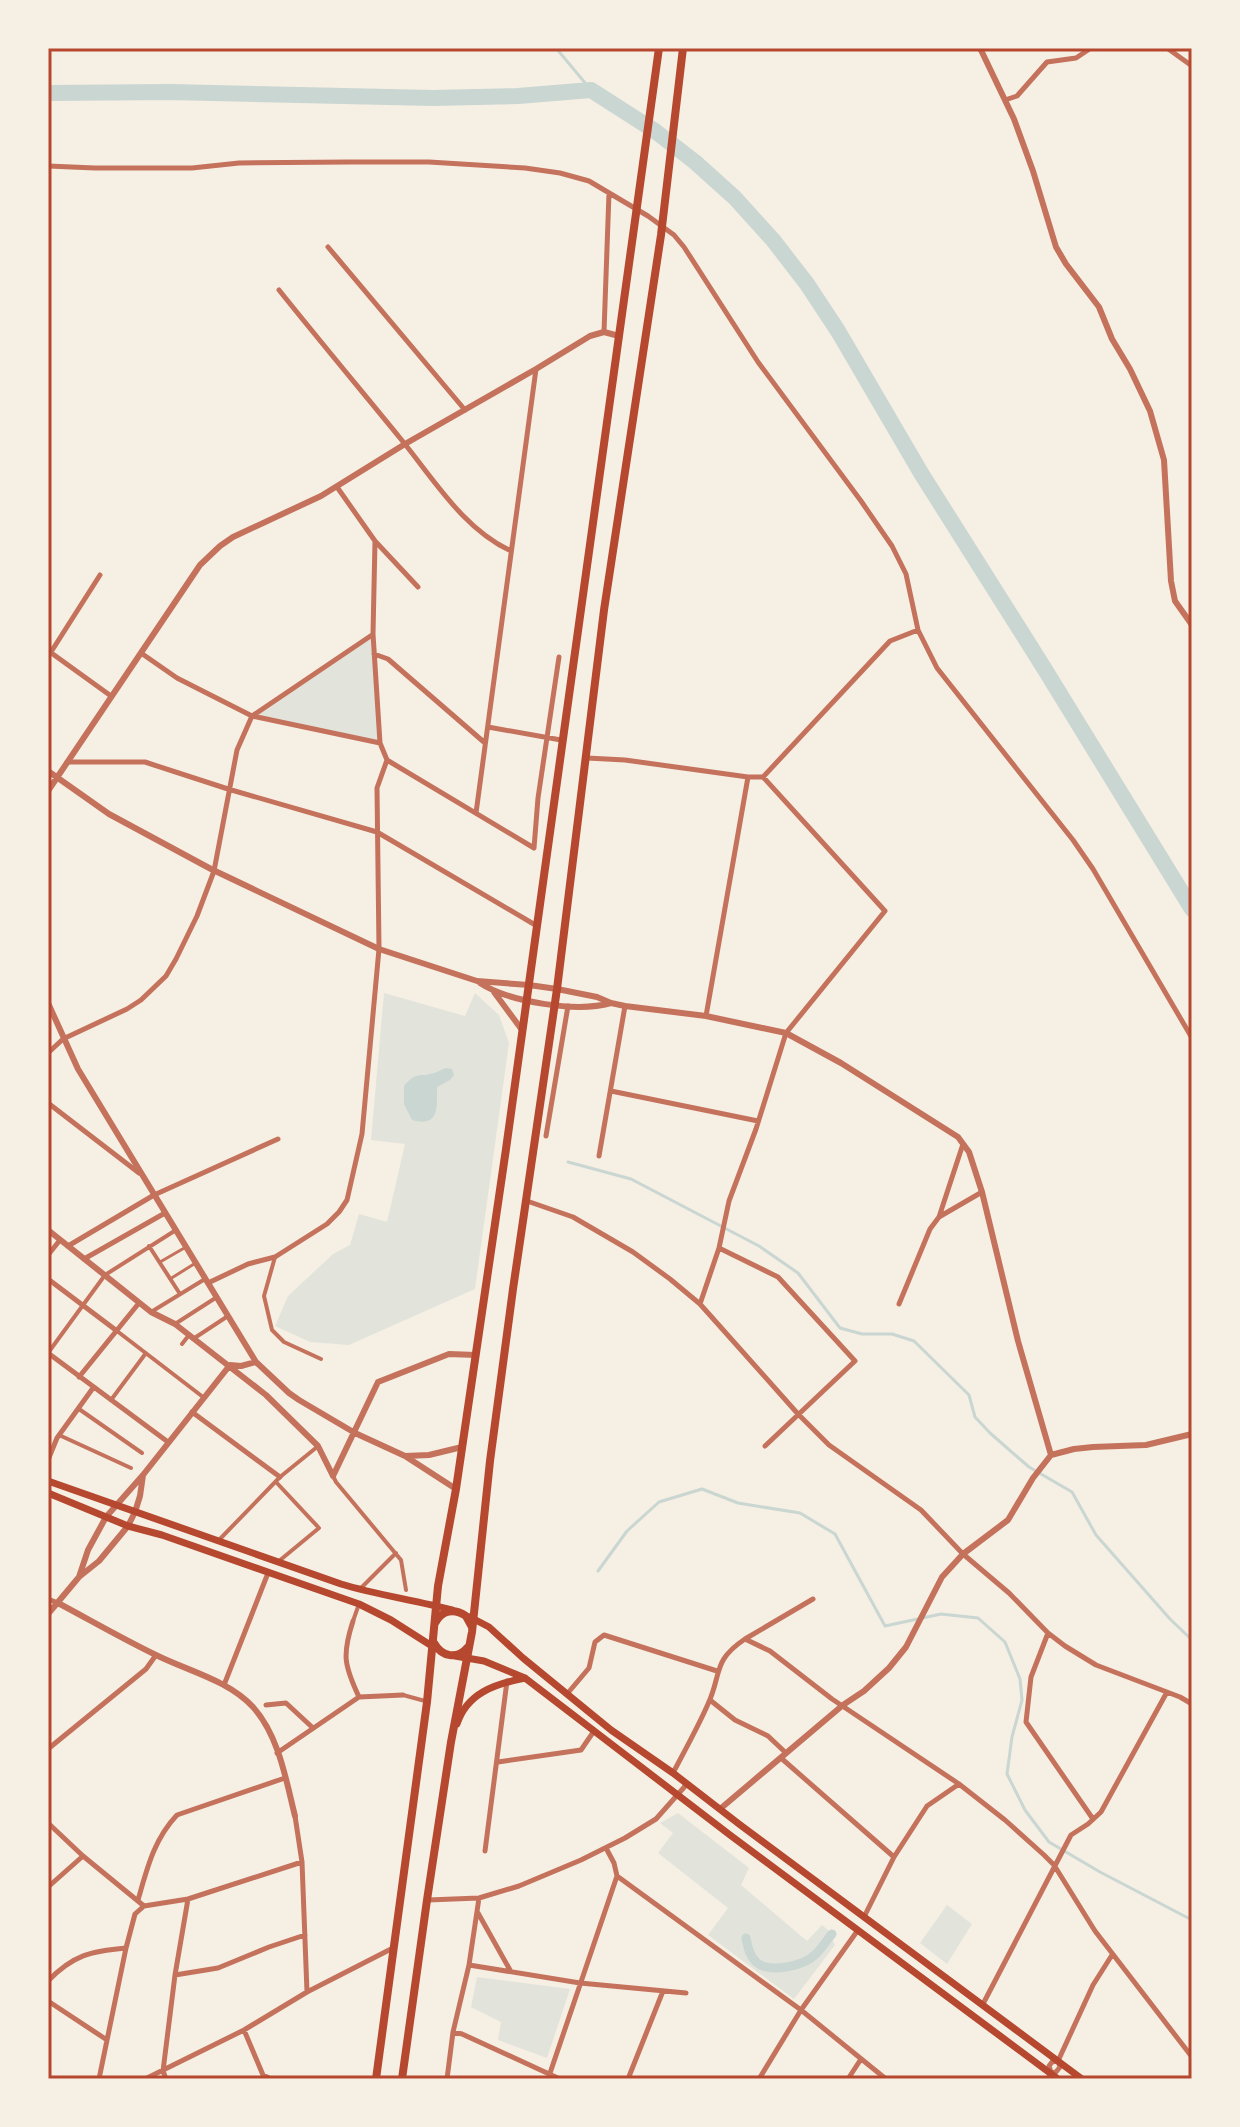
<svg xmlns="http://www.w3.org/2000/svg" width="1240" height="2127" font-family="Roboto,sans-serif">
  <rect width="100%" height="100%" fill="#f6efe4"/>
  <path fill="#e2e4dc" d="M 373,634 L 380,743 L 252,716 Z
    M 384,993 L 465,1016 L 475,993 L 499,1015 L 509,1043 L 475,1289 L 349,1345 L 310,1342 L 275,1326 L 288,1296 L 333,1254 L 350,1245 L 359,1214 L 387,1222 L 405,1144 L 371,1140 Z
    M 678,1813 L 749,1868 L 741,1885 L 807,1941 L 822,1925 L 829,1931 L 835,1945 L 794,1999 L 708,1935 L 728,1908 L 658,1853 L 673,1833 L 660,1823 Z
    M 947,1905 L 972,1924 L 947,1964 L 920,1943 Z
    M 477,1977 L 570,1989 L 547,2058 L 498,2040 L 501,2022 L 471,2007 Z"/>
  <path fill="#c9d6d2" d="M 446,1068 L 452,1069 L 454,1075 L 450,1080 L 437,1087 C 437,1106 440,1128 412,1120 L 404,1104 L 404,1086 C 418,1070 418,1078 434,1073 C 438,1072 442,1069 446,1068 Z"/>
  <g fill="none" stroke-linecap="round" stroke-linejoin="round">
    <path stroke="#c9d6d2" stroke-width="3" d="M 556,48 L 591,90
      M 568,1162 L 631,1179 L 759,1246 L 798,1273 L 840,1328 L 862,1334 L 892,1334 L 914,1341 L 969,1395 L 975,1417 L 990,1433 L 1029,1467 L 1072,1492 L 1096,1535 L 1170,1619 L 1192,1640
      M 598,1571 L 627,1531 L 659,1502 L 702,1489 L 738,1503 L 800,1513 L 835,1534 L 885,1626 L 941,1614 L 978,1618 L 1005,1642 L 1020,1679 L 1022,1700 L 1012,1737 L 1007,1774 L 1025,1810 L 1049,1842 L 1100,1872 L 1192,1920"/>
    <path stroke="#c9d6d2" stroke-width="9" d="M 746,1938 C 748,1947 749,1955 756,1962 C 769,1974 804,1966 816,1954 C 822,1948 827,1940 832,1934"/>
    <path stroke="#c9d6d2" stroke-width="16" d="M 48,93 L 170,92 L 433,98 L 518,96 L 591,90 L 655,131 L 695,162 L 735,198 L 773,240 L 807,284 L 838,331 L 921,473 L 1044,668 L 1192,909"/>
    <path stroke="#c5725c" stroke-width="3" d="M 160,1262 L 186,1247
      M 170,1279 L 194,1264"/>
    <path stroke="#c5725c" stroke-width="4" d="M 149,1246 L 180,1294
      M 275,1257 L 264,1296 L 272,1330 L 284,1342 L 321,1359
      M 151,1312 L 205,1279
      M 175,1324 L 217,1297
      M 117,1331 L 203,1397
      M 193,1339 L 228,1316
      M 182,1344 L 189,1335
      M 48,1353 L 105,1275 L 176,1230
      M 111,1400 L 146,1353
      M 79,1409 L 142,1453
      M 59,1435 L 131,1468
      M 333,1476 L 336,1482 L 401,1560 L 406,1590
      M 276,1482 L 319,1528 L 279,1561
      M 219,1540 L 280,1477 L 317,1447
      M 361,1588 L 396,1553
      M 353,1621 L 359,1604
      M 403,1695 L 425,1701"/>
    <path stroke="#c5725c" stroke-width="5" d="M 1167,48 L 1192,66
      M 1005,100 L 1017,96 L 1047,62 L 1076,58 L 1091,48
      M 48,166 L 95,168 L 192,168 L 239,163 L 349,162 L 429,162 L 525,168 L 560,173 L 589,181 L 648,216 L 674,235 L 684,247 L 758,362 L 861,501 L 892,546 L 906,574 L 918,630 L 937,668 L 1073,840 L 1093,869 L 1192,1038
      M 328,247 L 465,410
      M 279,290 C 319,340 360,389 400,438 C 433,478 463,529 511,551
      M 604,332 L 609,193
      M 337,487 L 375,541 L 418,587
      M 50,652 L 111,696
      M 51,652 L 100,575
      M 374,654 L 388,659 L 485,743
      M 252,716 L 372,635
      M 252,716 L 380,743
      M 488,727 L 561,740
      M 587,758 L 625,760 L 748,777 L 763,777 L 890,641 L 918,630
      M 387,760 L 534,848 L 538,798 L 559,657
      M 67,762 L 145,762 L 228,789 L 377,832 L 537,926
      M 476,813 L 536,369
      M 706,1016 L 748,777
      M 48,1053 L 63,1039 L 127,1009 L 141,1000 L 166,976 L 176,959 L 197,916 L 214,871 L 237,750 L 252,716 L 177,678 L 141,653
      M 611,1091 L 758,1121
      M 48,1103 L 139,1173
      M 546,1136 L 568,1006
      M 599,1156 L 625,1006
      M 527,1201 L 573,1217 L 633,1252 L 670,1279 L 700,1304 L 798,1414 L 829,1445 L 921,1510 L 963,1554 L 1009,1593 L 1048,1633 L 1065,1646 L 1096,1665 L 1180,1697 L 1192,1704
      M 939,1217 L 982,1192
      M 68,1246 L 154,1195 L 278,1139
      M 719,1248 L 778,1277 L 855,1361 L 765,1446
      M 48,1255 L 60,1240
      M 84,1259 L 165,1213
      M 48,1279 L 117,1331
      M 208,1283 L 248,1264 L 275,1257 L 327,1224 L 339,1212 L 347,1200 L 362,1134 L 379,949 L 377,788 L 387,760 L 380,743 L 373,634 L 375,541
      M 700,1304 L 719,1248 L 729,1201 L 756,1129 L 786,1033 L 885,911 L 763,777
      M 899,1304 L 930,1229 L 939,1217 L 963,1144
      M 48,1353 L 168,1442
      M 79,1377 L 139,1303
      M 192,1412 L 280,1477
      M 48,1460 L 57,1438 L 93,1388
      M 48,1599 L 58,1603
      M 353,1621 C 342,1655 344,1665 359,1697
      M 1048,1633 L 1031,1677 L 1026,1722 L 1093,1819
      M 745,1639 L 813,1599
      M 224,1685 L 268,1573
      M 567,1694 L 589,1668 L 595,1642 L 604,1635 L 717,1671
      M 710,1700 L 735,1720 L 768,1736 L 786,1753
      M 266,1705 L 286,1703 L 313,1728
      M 48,1749 L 146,1669 L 156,1655
      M 277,1753 L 359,1697 L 403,1695
      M 781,1758 L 894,1857
      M 498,1762 L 581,1750 L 594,1731
      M 673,1773 C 685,1750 698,1727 708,1704 C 722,1674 712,1661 745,1639 L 770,1651 L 832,1699 L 959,1784 L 1005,1820 L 1044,1855 L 1054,1865 L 1095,1931 L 1192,2057
      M 295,1816 L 302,1862 L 307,1992
      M 48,1823 L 83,1856 L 144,1906
      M 485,1851 L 507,1681
      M 617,1876 L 801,2010 L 886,2079
      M 48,1887 L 83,1856
      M 138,1900 C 147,1869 154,1839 177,1815 L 285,1778
      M 428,1900 L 479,1898 L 519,1886 L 581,1860 L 625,1838 L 656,1819 L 687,1784
      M 478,1913 L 510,1970
      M 864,1917 L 894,1857 L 927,1806 L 959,1784
      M 469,1965 L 580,1983 L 686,1993
      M 175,1975 L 218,1968 L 269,1947 L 305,1935
      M 48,1981 C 73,1955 91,1951 126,1948
      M 48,2001 L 107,2040
      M 983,2004 L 1071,1835 L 1088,1824 L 1101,1812 L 1167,1692
      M 244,2030 L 263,2075
      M 453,2032 L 462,2034 L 560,2079
      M 1058,2061 L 1093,1985 L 1112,1955
      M 263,2075 L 271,2079
      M 99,2079 L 126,1948 L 135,1914 L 144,1906 L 188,1899 L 302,1862
      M 145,2079 L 244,2030 L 307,1992 L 393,1948
      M 166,2079 L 163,2071 L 175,1975 L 188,1899
      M 447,2079 L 453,2032 L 469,1965 L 479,1898
      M 548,2079 L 617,1876 L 614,1863 L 606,1848
      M 628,2079 L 663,1991
      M 759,2079 L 801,2010 L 858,1930
      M 848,2079 L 861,2059
      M 1048,2079 L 1051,2073 L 1056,2072 L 1060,2067 L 1058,2061 L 1052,2062 L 1049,2066 L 1051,2072"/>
    <path stroke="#c5725c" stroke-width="6" d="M 980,48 L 1014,119 L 1033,171 L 1056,247 L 1066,264 L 1099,307 L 1112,339 L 1130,369 L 1150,411 L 1164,460 L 1171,581 L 1175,601 L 1192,625
      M 48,771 L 109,814 L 211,869 L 379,949 L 477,981 L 529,985 L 557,989 L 597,997 L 611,1003 L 625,1006 L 706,1016 L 786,1033 L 841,1063 L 958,1137 L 969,1152 L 982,1192 L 1018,1341 L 1051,1455
      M 48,791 L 200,565 L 220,546 L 233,537 L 321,496 L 405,444 L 536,369 L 590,336 L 604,332 L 619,336
      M 480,983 C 509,1002 577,1013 611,1003
      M 494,992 L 522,1030
      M 48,1003 L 78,1069 L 256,1362
      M 48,1230 L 151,1312 L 175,1324 L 266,1395 L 318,1446 L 333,1476
      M 405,1456 L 429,1455 L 462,1447
      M 333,1476 L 378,1382 L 449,1354 L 476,1355
      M 79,1577 L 88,1550 L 106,1517 L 143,1475 L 230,1365 L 241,1366 L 256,1362 L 289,1393 L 299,1400 L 355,1433 L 405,1456 L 456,1489
      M 58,1603 C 90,1620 123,1639 156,1655 C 188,1671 228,1680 253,1707 C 279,1736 286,1780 295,1816
      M 48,1614 L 79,1577 L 99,1561 L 128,1526 L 135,1512 L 140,1496 L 143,1475
      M 720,1809 L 843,1705 L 864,1691 L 889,1668 L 906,1647 L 942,1577 L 963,1554 L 1008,1520 L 1033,1478 L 1051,1455 L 1074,1449 L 1093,1447 L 1146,1445 L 1192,1434"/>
    <path stroke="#b5482f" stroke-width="7" d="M 48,1481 L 341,1584 C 377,1595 415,1600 452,1610
      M 48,1493 L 128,1526 L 162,1535 L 359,1604 L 391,1620 L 435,1648
      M 470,1617 L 489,1627 L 523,1658 L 611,1730 L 673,1773 L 739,1824 L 1082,2079
      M 455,1656 L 484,1661 L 525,1678 L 730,1835 L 1058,2079
      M 457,1724 C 467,1693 495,1684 525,1678"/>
    <path stroke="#b5482f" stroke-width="8" d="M 435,1623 C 442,1610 454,1608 466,1616 L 472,1627
      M 434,1643 C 442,1657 457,1660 468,1647
      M 376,2079 L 427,1702 L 438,1586 L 456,1489 L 506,1149 L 659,48
      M 402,2079 L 427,1900 L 451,1742 L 472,1632 L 490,1461 L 513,1289 L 557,989 L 604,610 L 661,235 L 683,48"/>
  </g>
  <rect width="1240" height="2127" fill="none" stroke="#f6efe4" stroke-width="100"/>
  <rect x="50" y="50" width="1140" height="2027" fill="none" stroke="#b5482f" stroke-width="3"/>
</svg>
